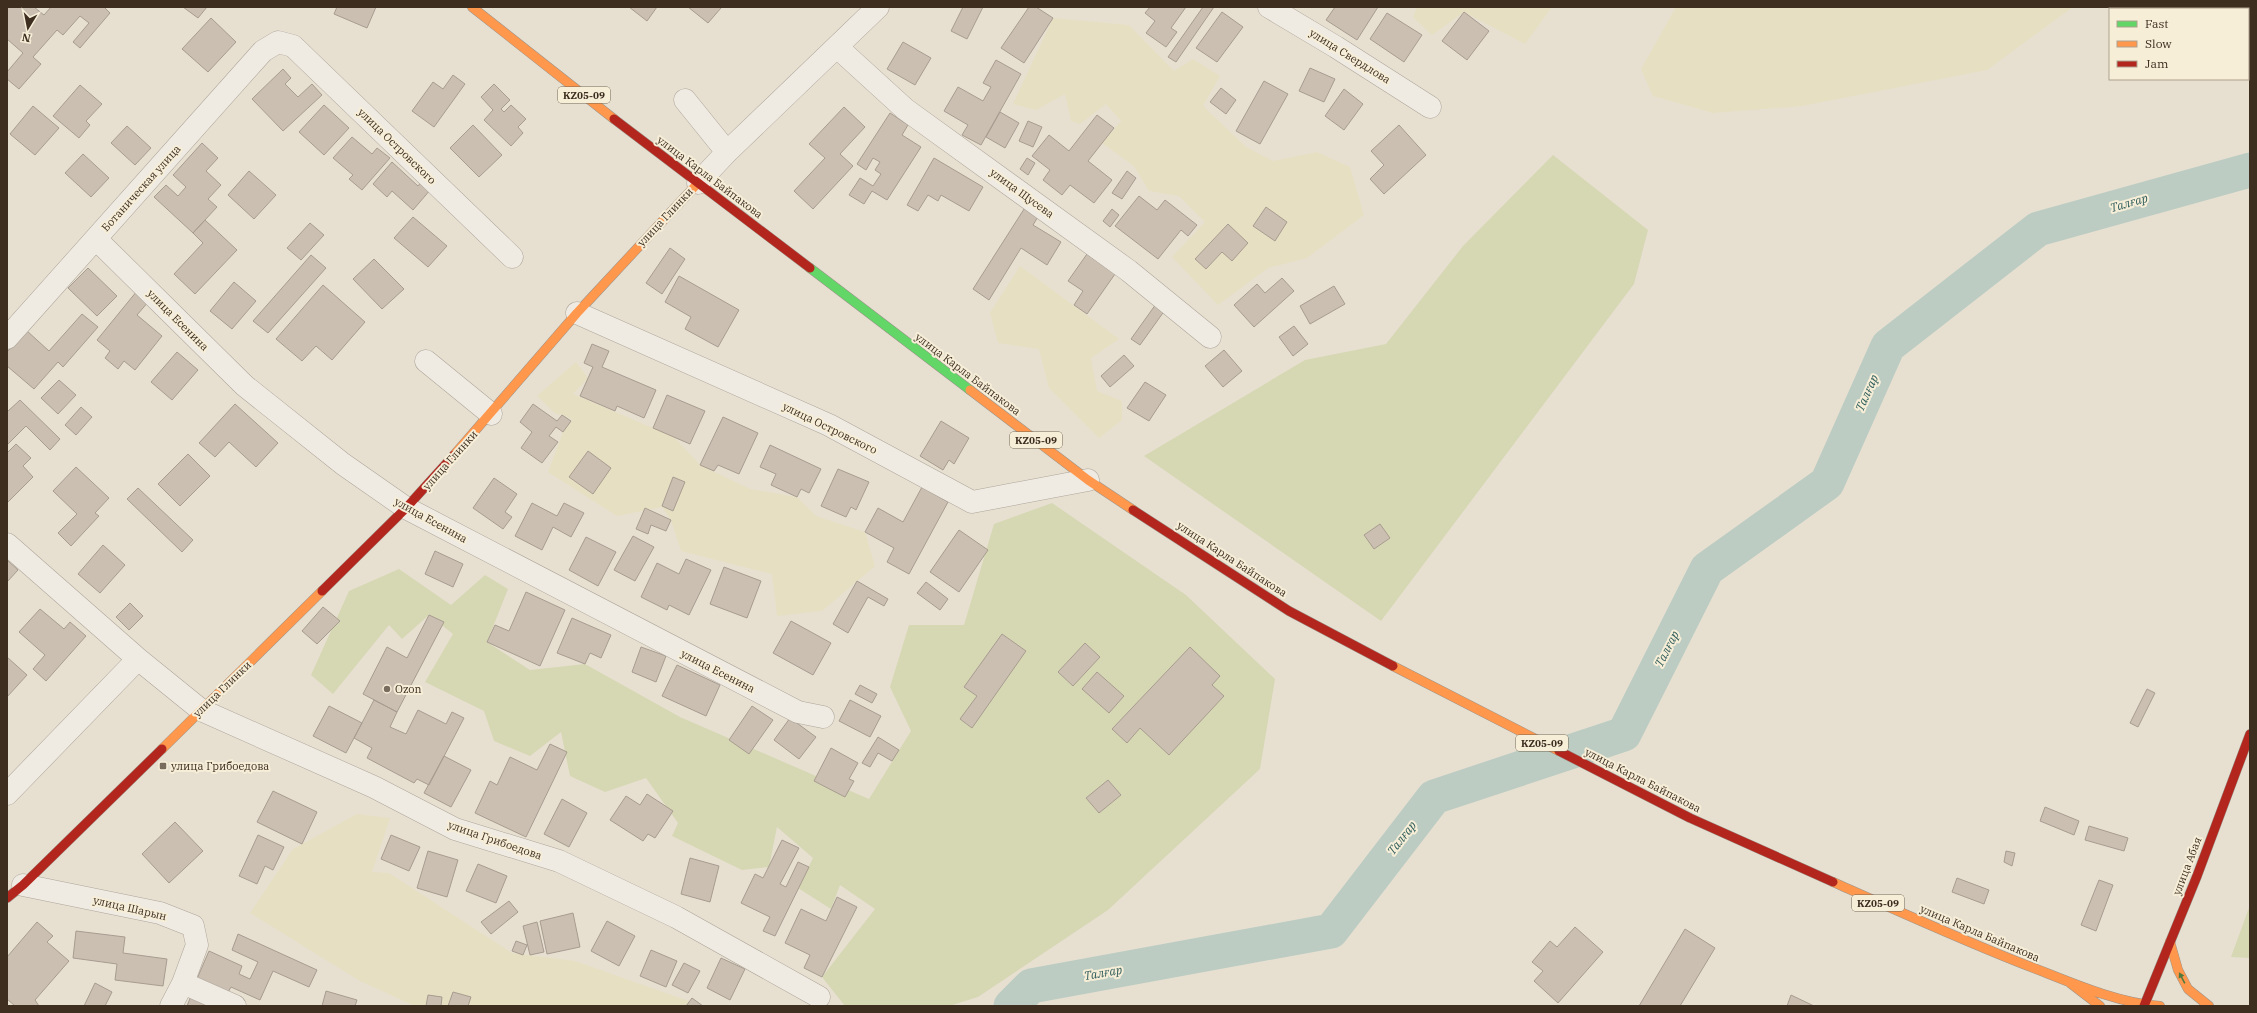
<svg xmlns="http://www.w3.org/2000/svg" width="2257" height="1013" font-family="'IBM Plex Serif',serif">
  <rect width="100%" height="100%" fill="#e7e0d1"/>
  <path fill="#e6dfc2" d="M 1417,7 L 1552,7 L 1525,44 L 1464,12 L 1432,35 L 1413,17 Z
    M 1676,7 L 2073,7 L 1987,70 L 1802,106 L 1713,113 L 1653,96 L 1641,69 Z
    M 1053,18 L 1129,25 L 1174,71 L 1193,59 L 1220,76 L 1203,106 L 1246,147 L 1273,161 L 1317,152 L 1350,167 L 1364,215 L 1307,258 L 1268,268 L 1218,305 L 1172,257 L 1205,222 L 1179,196 L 1149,191 L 1134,166 L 1102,143 L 1121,121 L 1106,104 L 1080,124 L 1071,121 L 1065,94 L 1036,110 L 1013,104 Z
    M 1020,266 L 1119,339 L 1091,358 L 1097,391 L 1122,401 L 1122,420 L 1099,438 L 1049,388 L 1039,349 L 998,343 L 990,313 Z
    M 576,362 L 588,378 L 573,394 L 674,437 L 700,465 L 750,489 L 797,497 L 816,516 L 865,532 L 875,566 L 822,611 L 777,616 L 772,574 L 681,551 L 671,520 L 662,507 L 617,516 L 548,472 L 563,432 L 572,419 L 555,413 L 537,396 Z
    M 357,814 L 390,818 L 372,872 L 389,873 L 512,953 L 575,961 L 697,1004 L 696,1006 L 415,1006 L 360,981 L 250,913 L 293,849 Z"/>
  <path fill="#d6d7b3" d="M 1553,155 L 1648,230 L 1634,284 L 1381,621 L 1144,456 L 1305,360 L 1386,344 L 1463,246 Z
    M 1052,503 L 1186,595 L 1275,679 L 1260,769 L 1108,910 L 978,997 L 949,1006 L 845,1006 L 822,977 L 875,909 L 840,885 L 831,909 L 798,888 L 813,858 L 777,827 L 769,867 L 742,870 L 672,836 L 678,823 L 646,778 L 605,792 L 570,776 L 561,732 L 530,756 L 494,741 L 484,711 L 425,682 L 453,634 L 429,615 L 402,639 L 389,625 L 333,694 L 311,675 L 349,591 L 399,569 L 451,605 L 485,575 L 508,589 L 487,642 L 530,670 L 585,664 L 680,717 L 869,799 L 911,731 L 890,687 L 909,625 L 964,625 L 994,524 Z
    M 2250,905 L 2250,958 L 2231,957 Z"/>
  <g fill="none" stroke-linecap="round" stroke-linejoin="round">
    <path stroke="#bcccc2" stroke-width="35" d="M 1011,1006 L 1031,986 L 1331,931 L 1434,797 L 1624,734 L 1707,569 L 1827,483 L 1888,346 L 2038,229 L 2250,170"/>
  </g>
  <path fill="#cbbfb2" stroke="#a89c90" d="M 7,7 L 34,7 L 44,15 L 51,7 L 104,7 L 110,13 L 80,48 L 73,42 L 89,23 L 80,16 L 63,35 L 57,30 L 33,57 L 41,64 L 19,89 L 7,79 L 7,72 L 23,53 L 7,39 Z
    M 183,7 L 207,7 L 198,18 Z
    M 337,7 L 376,7 L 367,28 L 334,14 Z
    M 629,7 L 657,7 L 647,21 Z
    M 688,7 L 720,7 L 721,8 L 708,23 Z
    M 963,7 L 983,7 L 967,39 L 951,31 Z
    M 1029,7 L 1036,7 L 1053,18 L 1024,63 L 1001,48 Z
    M 1150,7 L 1186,7 L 1171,28 L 1177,32 L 1166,47 L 1146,33 L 1155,21 L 1145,13 Z
    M 1203,7 L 1214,7 L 1176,62 L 1168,57 Z
    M 1335,7 L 1378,7 L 1357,40 L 1326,20 Z
    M 1222,12 L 1243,27 L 1217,62 L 1196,48 Z
    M 1464,12 L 1489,31 L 1467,60 L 1442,41 Z
    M 1387,13 L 1422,35 L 1404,62 L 1370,39 Z
    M 211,18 L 236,42 L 208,72 L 182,49 Z
    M 903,42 L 931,58 L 915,85 L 887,69 Z
    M 996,60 L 1021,74 L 981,145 L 962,135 L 968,125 L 944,111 L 958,87 L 983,101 L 991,87 L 983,83 Z
    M 1310,68 L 1335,79 L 1324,102 L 1299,91 Z
    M 283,69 L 291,78 L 285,84 L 298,97 L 312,84 L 322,95 L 283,131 L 252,99 Z
    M 453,75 L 465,84 L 434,127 L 412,111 L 433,82 L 443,89 Z
    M 1264,81 L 1288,94 L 1260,144 L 1236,131 Z
    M 494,84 L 510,100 L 501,109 L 504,112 L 511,105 L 526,119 L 518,127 L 523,133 L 511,146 L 484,120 L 493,110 L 481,97 Z
    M 80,85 L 102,104 L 86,121 L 90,125 L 79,138 L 53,116 Z
    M 1221,88 L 1236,100 L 1226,114 L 1210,102 Z
    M 1344,89 L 1363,104 L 1344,130 L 1325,116 Z
    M 324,105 L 349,128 L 324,155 L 299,132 Z
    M 33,106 L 59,128 L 35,155 L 10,134 Z
    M 844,107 L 865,127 L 840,154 L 853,166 L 813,209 L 794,191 L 825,158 L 809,144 Z
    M 1000,112 L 1019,123 L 1005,148 L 986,137 Z
    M 890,113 L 908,125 L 902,135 L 921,147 L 887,200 L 872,191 L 864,204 L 849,195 L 860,178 L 873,186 L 881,174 L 875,170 L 880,162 L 873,158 L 866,170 L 857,164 Z
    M 1097,115 L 1114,128 L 1088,161 L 1112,180 L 1094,203 L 1070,185 L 1062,195 L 1043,180 L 1050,170 L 1032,156 L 1049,135 L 1069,151 Z
    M 1028,121 L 1042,127 L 1033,147 L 1019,141 Z
    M 473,125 L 502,155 L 479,177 L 450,148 Z
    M 1399,125 L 1426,155 L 1384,194 L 1370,179 L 1384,165 L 1371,151 Z
    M 127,126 L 151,148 L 135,165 L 111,143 Z
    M 352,137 L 372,154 L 377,148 L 390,158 L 362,190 L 349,179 L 353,175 L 333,158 Z
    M 202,143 L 218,158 L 206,171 L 221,185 L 208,199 L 217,207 L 193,233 L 154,197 L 166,185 L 178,196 L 186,187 L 173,175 Z
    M 83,154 L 109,178 L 91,197 L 65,173 Z
    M 934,158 L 983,187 L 969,211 L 941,195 L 938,201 L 928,195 L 918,211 L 907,205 Z
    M 1027,158 L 1035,163 L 1028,175 L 1020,169 Z
    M 392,162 L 418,186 L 422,181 L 431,189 L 413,210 L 392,191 L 387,197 L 373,184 Z
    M 249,171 L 276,195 L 254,219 L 228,195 Z
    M 1127,171 L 1136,178 L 1122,199 L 1112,193 Z
    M 1139,196 L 1157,210 L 1165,200 L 1197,225 L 1188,236 L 1181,230 L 1158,259 L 1115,226 Z
    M 1026,206 L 1039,215 L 1033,225 L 1061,242 L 1047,265 L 1021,248 L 989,300 L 973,289 Z
    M 1266,207 L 1287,222 L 1275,241 L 1253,226 Z
    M 1112,209 L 1119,215 L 1110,227 L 1103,221 Z
    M 413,217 L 447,246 L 428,267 L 394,238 Z
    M 205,220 L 237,250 L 195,294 L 174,274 L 203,243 L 193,233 Z
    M 310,223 L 324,235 L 301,260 L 287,248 Z
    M 1228,224 L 1248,243 L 1232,261 L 1222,252 L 1206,269 L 1195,259 Z
    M 670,248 L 685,259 L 662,294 L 646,283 Z
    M 1087,254 L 1115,274 L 1087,314 L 1074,305 L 1083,291 L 1068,281 Z
    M 311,255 L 326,268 L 268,333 L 253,321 Z
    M 374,259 L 404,289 L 382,309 L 353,279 Z
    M 88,268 L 117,296 L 97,316 L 68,288 Z
    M 679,276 L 739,310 L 718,347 L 685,329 L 691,317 L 665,302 Z
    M 1282,278 L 1294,291 L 1254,327 L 1234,305 L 1257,284 L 1265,293 Z
    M 234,282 L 256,301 L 232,329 L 210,311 Z
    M 323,285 L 365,322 L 332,360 L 316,346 L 302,361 L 276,339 Z
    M 1334,286 L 1345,304 L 1310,324 L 1300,306 Z
    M 137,291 L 149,301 L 137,315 L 162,336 L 135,370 L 124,361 L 118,369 L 105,358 L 110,351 L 97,340 Z
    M 1156,304 L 1165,310 L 1140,345 L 1131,339 Z
    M 82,314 L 98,327 L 63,367 L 58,362 L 34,389 L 7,366 L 7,352 L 26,330 L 49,351 Z
    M 1294,326 L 1308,344 L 1293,356 L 1279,337 Z
    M 592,344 L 609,351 L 602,367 L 656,390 L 644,418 L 617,406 L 615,411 L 580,396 L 593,367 L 584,363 Z
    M 1224,350 L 1242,371 L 1223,387 L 1205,366 Z
    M 177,352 L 198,370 L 172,400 L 151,382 Z
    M 1124,355 L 1134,366 L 1110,387 L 1101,376 Z
    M 59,380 L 76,395 L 58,414 L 41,398 Z
    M 1145,382 L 1166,395 L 1149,421 L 1127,408 Z
    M 667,395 L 705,411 L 690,444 L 653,428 Z
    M 20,400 L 60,439 L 50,450 L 26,426 L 7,445 L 7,412 Z
    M 235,404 L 278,443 L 256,467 L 229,442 L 215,457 L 199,443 Z
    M 533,404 L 557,421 L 562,415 L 571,421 L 563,432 L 556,427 L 549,436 L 558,442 L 542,463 L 521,448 L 532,432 L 520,422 Z
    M 81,407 L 92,417 L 76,435 L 65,425 Z
    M 723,417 L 758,433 L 739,474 L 718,465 L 714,471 L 700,465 Z
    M 941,421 L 969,438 L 954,464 L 949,460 L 943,470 L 920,456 Z
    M 16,444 L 31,458 L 23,466 L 33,477 L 7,503 L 7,453 Z
    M 770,445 L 821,469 L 809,493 L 801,489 L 797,497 L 771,485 L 776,474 L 760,467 Z
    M 588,451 L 611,468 L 593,494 L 569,477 Z
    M 188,454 L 210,476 L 180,506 L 158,484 Z
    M 76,467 L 109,498 L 95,513 L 99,516 L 71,546 L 58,533 L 77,514 L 53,491 Z
    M 838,469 L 869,482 L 856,510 L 851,507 L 846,517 L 821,506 Z
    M 673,477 L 685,482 L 673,511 L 662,506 Z
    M 494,478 L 517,494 L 505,512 L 512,517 L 503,529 L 473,508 Z
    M 922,487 L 948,502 L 909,574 L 887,562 L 894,548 L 865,532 L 878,508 L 903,522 Z
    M 138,488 L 193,540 L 182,552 L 127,499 Z
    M 532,503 L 557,516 L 564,503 L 584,513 L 571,537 L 553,527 L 542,550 L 515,536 Z
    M 645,508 L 671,520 L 666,531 L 651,525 L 648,534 L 636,529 Z
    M 1380,524 L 1390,538 L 1374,549 L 1364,535 Z
    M 959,530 L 988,550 L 959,592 L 930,572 Z
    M 633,536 L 654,547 L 635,581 L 614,570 Z
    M 586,537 L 616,552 L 598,586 L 569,570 Z
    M 103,545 L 125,565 L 100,593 L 78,574 Z
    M 435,551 L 463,564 L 453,587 L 425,574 Z
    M 686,559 L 711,570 L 689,615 L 669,605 L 667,610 L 641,597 L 657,563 L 679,574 Z
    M 7,560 L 18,570 L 7,582 Z
    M 724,567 L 761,581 L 747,618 L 710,604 Z
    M 857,581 L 888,599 L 884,606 L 868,597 L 848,633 L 833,624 Z
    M 926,582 L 948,599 L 940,610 L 917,593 Z
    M 526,592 L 565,610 L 540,666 L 487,642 L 495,625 L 509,631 Z
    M 130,603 L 143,616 L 129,630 L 116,617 Z
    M 323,607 L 340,621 L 317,644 L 302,631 Z
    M 40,609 L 64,629 L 70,622 L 86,636 L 46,681 L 33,669 L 45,655 L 19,632 Z
    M 429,615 L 444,622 L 397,712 L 363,694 L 387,647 L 407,658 Z
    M 572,618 L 611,635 L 601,658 L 590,653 L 585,664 L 557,653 Z
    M 791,621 L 831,643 L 813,675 L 773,653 Z
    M 1002,634 L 1026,651 L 972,728 L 960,719 L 977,696 L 964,687 Z
    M 1085,643 L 1100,657 L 1073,686 L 1058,672 Z
    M 641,647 L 666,656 L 656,682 L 632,672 Z
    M 1190,647 L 1220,676 L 1212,685 L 1224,696 L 1169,755 L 1140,728 L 1127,743 L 1112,729 Z
    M 7,657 L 27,675 L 7,697 Z
    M 677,665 L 720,685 L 706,716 L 662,696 Z
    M 1097,672 L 1124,696 L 1109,713 L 1082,689 Z
    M 860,685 L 877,694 L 872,703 L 855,694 Z
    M 2147,689 L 2155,693 L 2138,727 L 2130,723 Z
    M 374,700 L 397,712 L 390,727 L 406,734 L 418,710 L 446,724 L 452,712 L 464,718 L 429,785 L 417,779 L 414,783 L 367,758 L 372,748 L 354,738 Z
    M 850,700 L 881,716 L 870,737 L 839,721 Z
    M 329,706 L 362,723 L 346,753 L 313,736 Z
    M 752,706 L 773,720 L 749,754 L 729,740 Z
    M 790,718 L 816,737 L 799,759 L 774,740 Z
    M 878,737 L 899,750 L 892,761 L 878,753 L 870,767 L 862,763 Z
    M 550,744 L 567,752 L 526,837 L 475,813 L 490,781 L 497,785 L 510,757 L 537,770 Z
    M 831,748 L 858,763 L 849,779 L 854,781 L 845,797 L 814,781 Z
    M 444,756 L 471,770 L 451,807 L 424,793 Z
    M 1108,780 L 1121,795 L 1099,813 L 1086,798 Z
    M 273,791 L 317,812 L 302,844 L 257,822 Z
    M 647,794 L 673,811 L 655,838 L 648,834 L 643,841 L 610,820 L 626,796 L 640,805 Z
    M 562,799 L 587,813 L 569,847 L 544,834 Z
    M 2045,807 L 2079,821 L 2074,835 L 2040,821 Z
    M 175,822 L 203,851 L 169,883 L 142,854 Z
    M 2089,826 L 2128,838 L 2124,851 L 2085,840 Z
    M 258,835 L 284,847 L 273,870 L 265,866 L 257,884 L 239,876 Z
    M 391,835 L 420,847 L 409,871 L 381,859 Z
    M 782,840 L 799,848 L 780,884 L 786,887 L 798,862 L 809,867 L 775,936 L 763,931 L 770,917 L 741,903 L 755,874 L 763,878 Z
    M 428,851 L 458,860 L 447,897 L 417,888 Z
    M 2006,851 L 2015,853 L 2012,866 L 2004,862 Z
    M 690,858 L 719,866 L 710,902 L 681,894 Z
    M 478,864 L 507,876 L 496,903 L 466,891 Z
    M 1957,878 L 1989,890 L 1984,904 L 1952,892 Z
    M 2099,880 L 2113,885 L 2096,931 L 2081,925 Z
    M 837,897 L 857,907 L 822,977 L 804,968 L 810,955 L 785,943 L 801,909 L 826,921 Z
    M 509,901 L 518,912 L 491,934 L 481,922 Z
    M 573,913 L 580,947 L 547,954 L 540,921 Z
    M 607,921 L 635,936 L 619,966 L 591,951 Z
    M 37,922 L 53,936 L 47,942 L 69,961 L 35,1000 L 39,1006 L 15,1006 L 7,999 L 7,957 Z
    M 537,922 L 544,952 L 530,955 L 523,926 Z
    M 1575,927 L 1603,952 L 1558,1003 L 1534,981 L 1543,971 L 1532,962 L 1550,941 L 1557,947 Z
    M 1685,929 L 1715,948 L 1680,1006 L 1639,1006 Z
    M 76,931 L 125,937 L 123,953 L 167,959 L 163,986 L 115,980 L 117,964 L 73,958 Z
    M 238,934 L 317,970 L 309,987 L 273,971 L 260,1000 L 231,987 L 227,994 L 196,981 L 209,951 L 242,966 L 239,974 L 250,979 L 258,962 L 232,950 Z
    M 516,941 L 527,945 L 523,955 L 512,951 Z
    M 651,950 L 677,961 L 666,987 L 640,976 Z
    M 721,958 L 745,969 L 730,1000 L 707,988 Z
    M 684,963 L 700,971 L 688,993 L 672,985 Z
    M 95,983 L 112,992 L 105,1006 L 84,1006 Z
    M 326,991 L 357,1000 L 355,1006 L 322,1006 Z
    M 453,992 L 471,997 L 468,1006 L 448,1006 Z
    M 428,995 L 442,997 L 441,1006 L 426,1006 Z
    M 1791,995 L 1814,1006 L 1787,1006 Z
    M 191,996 L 217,1006 L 187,1006 Z
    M 692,998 L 703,1006 L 686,1006 Z"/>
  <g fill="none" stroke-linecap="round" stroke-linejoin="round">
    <g stroke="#ada599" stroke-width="23">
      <path id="street" d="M 1269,7 L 1336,47 L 1430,107
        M 837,47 L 905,109 L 1129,271 L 1210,337
        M 685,100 L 727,152
        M 698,183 L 727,152 L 878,7
        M 96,239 L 245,386 L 343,464 L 406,508 L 798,712 L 823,717
        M 577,313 L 829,425 L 972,502 L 1088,480
        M 7,338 L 263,51 L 278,42 L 293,46 L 512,257
        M 426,361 L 491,414
        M 7,544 L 138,659 L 201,710 L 374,787 L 455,829 L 559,861 L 676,917 L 819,997
        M 7,794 L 138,659
        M 23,885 L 160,913 L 193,926 L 197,945 L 183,983 L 171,1006
        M 183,983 L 235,1006"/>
    </g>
    <g stroke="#9c958a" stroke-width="10">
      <path id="fast" d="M 810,268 L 970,390"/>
    </g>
    <g stroke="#9c958a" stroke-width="10">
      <path id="slow" d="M 472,7 L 614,119
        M 970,390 L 1088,480 L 1133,510
        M 454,455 L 577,313 L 698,183
        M 1393,666 L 1559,751
        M 162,749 L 322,591
        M 1833,882 C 1903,913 1972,945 2044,972 C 2079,986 2123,1004 2160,1006
        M 2170,942 L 2178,970 L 2188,989 L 2209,1006
        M 2070,983 L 2100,1006"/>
    </g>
    <g stroke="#9c958a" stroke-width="10">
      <path id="jam" d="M 614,119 L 810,268
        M 1133,510 L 1289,611 L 1393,666
        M 322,591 L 406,508 L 454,455
        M 1559,751 L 1690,818 L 1833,882
        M 7,898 L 23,885 L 162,749
        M 2144,1006 L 2197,876 L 2250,734"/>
    </g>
    <use href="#street" stroke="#efebe3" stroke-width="22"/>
    <use href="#fast" stroke="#63d668" stroke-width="9"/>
    <use href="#slow" stroke="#ff974d" stroke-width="9"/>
    <use href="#jam" stroke="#b3261e" stroke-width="9"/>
  </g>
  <defs><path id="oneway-solid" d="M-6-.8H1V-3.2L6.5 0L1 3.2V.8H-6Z"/></defs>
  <use fill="#4e7a40" href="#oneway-solid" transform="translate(2182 978) rotate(-118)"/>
  <g fill="#786c5e" stroke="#f7eed8" stroke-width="1.5">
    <circle cx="387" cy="689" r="4"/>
    <rect x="159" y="762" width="8" height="8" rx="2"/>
  </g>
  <g text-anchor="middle" stroke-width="4" stroke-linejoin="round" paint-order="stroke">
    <g fill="#f7eed8" stroke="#756857" stroke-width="1">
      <rect x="558" y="87" width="52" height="16" rx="3"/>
      <rect x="1010" y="432" width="52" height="16" rx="3"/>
      <rect x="1516" y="735" width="52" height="16" rx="3"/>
      <rect x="1852" y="895" width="52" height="16" rx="3"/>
    </g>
    <g font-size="10" font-weight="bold" fill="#3d2e20">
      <text x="584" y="99">KZ05-09</text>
      <text x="1036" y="444">KZ05-09</text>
      <text x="1542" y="747">KZ05-09</text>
      <text x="1878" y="907">KZ05-09</text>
    </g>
    <g font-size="11" fill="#3d2e20" stroke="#f7eed8">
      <text transform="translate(1350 56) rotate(32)" y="4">улица Свердлова</text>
      <text transform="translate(397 146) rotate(44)" y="4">улица Островского</text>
      <text transform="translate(710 177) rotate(37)" y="4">улица Карла Байпакова</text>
      <text transform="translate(141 188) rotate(-48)" y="4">Ботаническая улица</text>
      <text transform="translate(1022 193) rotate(36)" y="4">улица Щусева</text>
      <text transform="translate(665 217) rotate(-47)" y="4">улица Глинки</text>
      <text transform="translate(178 320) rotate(45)" y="4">улица Есенина</text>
      <text transform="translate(968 374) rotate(37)" y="4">улица Карла Байпакова</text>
      <text transform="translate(830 428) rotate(26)" y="4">улица Островского</text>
      <text transform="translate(450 460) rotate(-48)" y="4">улица Глинки</text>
      <text transform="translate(431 520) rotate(29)" y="4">улица Есенина</text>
      <text transform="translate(1232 559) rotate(33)" y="4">улица Карла Байпакова</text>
      <text transform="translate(718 671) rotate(27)" y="4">улица Есенина</text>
      <text transform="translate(222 689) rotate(-44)" y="4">улица Глинки</text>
      <text transform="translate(1643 780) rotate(27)" y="4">улица Карла Байпакова</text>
      <text transform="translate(495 840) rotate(19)" y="4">улица Грибоедова</text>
      <text transform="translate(2187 866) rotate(-69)" y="4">улица Абая</text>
      <text transform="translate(130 908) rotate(13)" y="4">улица Шарын</text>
      <text transform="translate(1980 933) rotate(23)" y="4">улица Карла Байпакова</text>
    </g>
    <g font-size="11" fill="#3d2e20" stroke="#f7eed8" text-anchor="start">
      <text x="395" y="693">Ozon</text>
      <text x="171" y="770">улица Грибоедова</text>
    </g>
    <g font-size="12" font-style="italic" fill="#2f5d5a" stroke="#f7eed8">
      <text transform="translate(2129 203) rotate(-16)" y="4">Талғар</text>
      <text transform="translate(1867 393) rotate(-66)" y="4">Талғар</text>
      <text transform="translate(1667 649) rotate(-63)" y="4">Талғар</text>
      <text transform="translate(1402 838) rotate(-52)" y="4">Талғар</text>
      <text transform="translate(1103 973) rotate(-10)" y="4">Талғар</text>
    </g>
  </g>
  <rect width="2257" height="1013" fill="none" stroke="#3d2e20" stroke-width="16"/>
  <rect x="2109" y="8" width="140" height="72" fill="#f7eed8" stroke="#ada18e"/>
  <rect x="2117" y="21" width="20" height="6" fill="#63d668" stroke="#ada18e"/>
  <text x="2145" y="28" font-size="12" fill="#3d2e20">Fast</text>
  <rect x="2117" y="41" width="20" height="6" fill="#ff974d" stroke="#ada18e"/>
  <text x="2145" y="48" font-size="12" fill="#3d2e20">Slow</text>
  <rect x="2117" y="61" width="20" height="6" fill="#b3261e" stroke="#ada18e"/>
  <text x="2145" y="68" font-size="12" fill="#3d2e20">Jam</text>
  <g transform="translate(28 28) rotate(190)" stroke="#f7eed8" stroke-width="3" paint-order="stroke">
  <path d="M0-3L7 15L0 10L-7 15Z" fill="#3d2e20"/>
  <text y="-6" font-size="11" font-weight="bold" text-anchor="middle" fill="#3d2e20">N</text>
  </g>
</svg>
